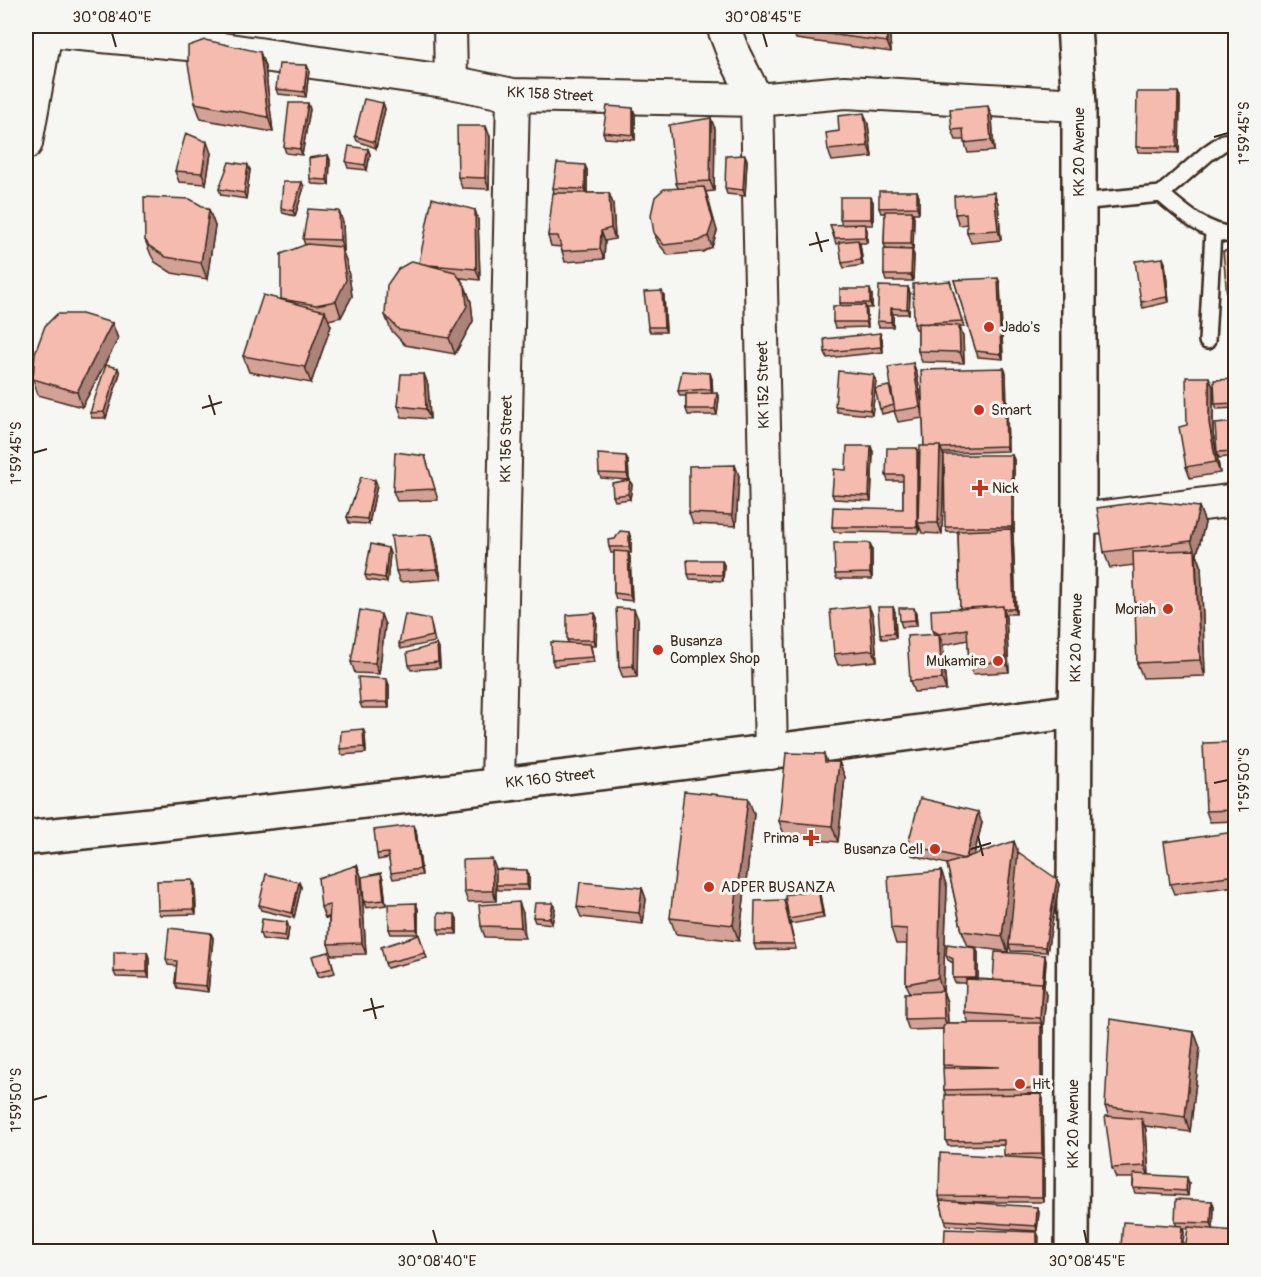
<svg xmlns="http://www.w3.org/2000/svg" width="1261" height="1277" font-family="Pangolin,sans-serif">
  <rect width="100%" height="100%" fill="#f6f6f2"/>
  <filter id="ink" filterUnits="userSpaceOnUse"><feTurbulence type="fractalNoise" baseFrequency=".0167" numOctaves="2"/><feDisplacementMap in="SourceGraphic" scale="12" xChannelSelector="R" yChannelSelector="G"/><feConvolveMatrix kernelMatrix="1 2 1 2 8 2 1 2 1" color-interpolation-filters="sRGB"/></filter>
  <g filter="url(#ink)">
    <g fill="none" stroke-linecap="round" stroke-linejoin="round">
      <g stroke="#3b2a1e" stroke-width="20">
        <path id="service" d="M 1161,194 C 1184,214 1204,232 1236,236
          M 1079,202 L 1161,194 L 1208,153 L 1224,142 L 1236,140
          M 1207,341 L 1213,232"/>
      </g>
      <g stroke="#3b2a1e" stroke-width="36">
        <path id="minor" d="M 450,26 L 451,82
          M 723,26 L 734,55 L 757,100 L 771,753
          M 26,29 L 188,44 L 451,82 L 513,95 L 757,100 L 845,92 L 1079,105
          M 26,143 L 46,31
          M 1079,520 L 1236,500
          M 498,784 L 513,95"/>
      </g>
      <g stroke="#3b2a1e" stroke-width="38">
        <path id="secondary" d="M 26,838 C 376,802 726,759 1075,711
          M 1072,1252 L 1075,711 L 1079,520 L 1079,105 L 1074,26"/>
      </g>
      <use href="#service" stroke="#f6f6f2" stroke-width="15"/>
      <use href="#minor" stroke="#f6f6f2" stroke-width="32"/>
      <use href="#secondary" stroke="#f6f6f2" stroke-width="33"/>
    </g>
    <path fill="#d3a196" stroke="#3b2a1e" stroke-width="1.5" d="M 889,26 L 891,52 L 796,39 L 792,29 Z
      M 913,26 L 938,26 L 937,30 Z
      M 260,52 L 265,67 L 273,132 L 201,119 L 195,103 Z
      M 309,70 L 306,97 L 278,94 L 276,89 Z
      M 1180,97 L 1179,153 L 1138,152 L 1136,147 Z
      M 383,103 L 385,109 L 376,148 L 357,141 L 355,136 Z
      M 310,109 L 302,155 L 286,153 L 284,147 Z
      M 635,114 L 635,140 L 605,138 L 603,132 Z
      M 992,117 L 994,151 L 968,153 L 964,140 L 956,140 L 952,130 Z
      M 868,124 L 872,157 L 832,161 L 828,150 L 839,131 Z
      M 715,129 L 714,191 L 705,192 L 717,231 L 712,247 L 703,252 L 668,255 L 658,243 L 654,233 L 678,188 L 676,183 Z
      M 490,137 L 489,189 L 462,188 L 458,177 Z
      M 368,149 L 370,154 L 367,170 L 348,168 L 346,162 Z
      M 211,153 L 206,184 L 179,182 L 175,171 Z
      M 328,155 L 330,160 L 329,185 L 312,184 L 310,179 Z
      M 745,155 L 747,160 L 745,196 L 727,194 L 725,188 Z
      M 250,170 L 246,199 L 221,195 L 219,189 Z
      M 587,170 L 587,193 L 609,193 L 613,204 L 615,239 L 605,241 L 604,259 L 565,262 L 561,247 L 551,246 L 548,236 L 554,193 L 553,188 Z
      M 304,187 L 295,216 L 283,213 L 281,208 Z
      M 917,191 L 919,197 L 919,213 L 913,213 L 914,217 L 913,250 L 900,249 L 914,255 L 913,281 L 886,281 L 884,275 L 886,249 L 884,244 L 885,213 L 881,213 L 879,208 Z
      M 873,202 L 873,225 L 865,225 L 867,230 L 867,243 L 860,243 L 863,265 L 844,268 L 842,263 L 840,243 L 836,244 L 830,225 L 842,225 L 840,219 Z
      M 998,203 L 1001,240 L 971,243 L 967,232 L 967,224 L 959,225 L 955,214 Z
      M 209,210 L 215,226 L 207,279 L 172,273 L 155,262 L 151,255 L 145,240 Z
      M 475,210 L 478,220 L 480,280 L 460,278 L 465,286 L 471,302 L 473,321 L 455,354 L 405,345 L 391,330 L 385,315 L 419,263 Z
      M 343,222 L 344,251 L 342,251 L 347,263 L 352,296 L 341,317 L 328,320 L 331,326 L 311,383 L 249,372 L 243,356 L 281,300 L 305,245 L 303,239 Z
      M 1236,250 L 1236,354 L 1231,341 Z
      M 1163,258 L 1165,263 L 1169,302 L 1143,308 L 1141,302 Z
      M 954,280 L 1000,283 L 1003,359 L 978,357 Z
      M 950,281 L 964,327 L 960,327 L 963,337 L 964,363 L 922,362 L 918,351 L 918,329 L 916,329 L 914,324 Z
      M 908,287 L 910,293 L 909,314 L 893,314 L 893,327 L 879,327 L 877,321 Z
      M 872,295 L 872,308 L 866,308 L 868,327 L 835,328 L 833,322 L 841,306 L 840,303 Z
      M 664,296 L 666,332 L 650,332 L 648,327 Z
      M 112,323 L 118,339 L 82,407 L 38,395 L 33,379 Z
      M 880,333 L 882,339 L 883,352 L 827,358 L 825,352 Z
      M 913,363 L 917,374 L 923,409 L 1004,368 L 1006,373 L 1008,451 L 943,453 L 944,457 L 942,534 L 922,533 L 919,525 L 919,533 L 834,532 L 832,527 L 903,509 L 903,481 L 888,481 L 886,475 L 919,454 L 919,476 L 924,446 L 923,418 L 898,422 L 894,411 L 882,414 L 875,389 L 872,415 L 837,412 L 835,406 L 874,375 L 876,381 L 875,389 L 892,397 Z
      M 120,373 L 106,418 L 92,418 L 90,413 Z
      M 710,373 L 712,379 L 712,393 L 719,398 L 717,415 L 688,415 L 686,409 L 686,396 L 680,396 L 678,391 Z
      M 424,374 L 428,385 L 430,419 L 402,417 L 398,406 Z
      M 1236,379 L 1236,408 L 1217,409 L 1215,404 Z
      M 1213,387 L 1213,433 L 1220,473 L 1190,478 L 1186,467 L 1187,425 Z
      M 1236,422 L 1236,456 L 1219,458 L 1217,452 Z
      M 873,452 L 871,501 L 834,499 L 832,494 L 846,470 Z
      M 1012,455 L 1014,460 L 1014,532 L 1012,532 L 1013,535 L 1016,614 L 1005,614 L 1006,617 L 1009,672 L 973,674 L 969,663 L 968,640 L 943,645 L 946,690 L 914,692 L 910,681 L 934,635 L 932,630 L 960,609 L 958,532 L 947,532 L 945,527 Z
      M 425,456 L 438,500 L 397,501 L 393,491 Z
      M 628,461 L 629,480 L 601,478 L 599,473 Z
      M 735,465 L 739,476 L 736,526 L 693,524 L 689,513 Z
      M 375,480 L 377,485 L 369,524 L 349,523 L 347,517 Z
      M 632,485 L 630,499 L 615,501 L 613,496 Z
      M 1199,507 L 1205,523 L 1197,554 L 1201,565 L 1205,676 L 1143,678 L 1137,663 L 1134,565 L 1110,568 L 1104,552 Z
      M 431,535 L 435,545 L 441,579 L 400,582 L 396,571 Z
      M 631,538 L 631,553 L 628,553 L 630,557 L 632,601 L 616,599 L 614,593 L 614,553 L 611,553 L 609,547 Z
      M 388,548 L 390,554 L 387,583 L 367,580 L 365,575 Z
      M 872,548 L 872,579 L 837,579 L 835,574 Z
      M 724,565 L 723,581 L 690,579 L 688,574 Z
      M 893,607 L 895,612 L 896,638 L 882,639 L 880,634 Z
      M 916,613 L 917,626 L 902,627 L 900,621 Z
      M 873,616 L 877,661 L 838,665 L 834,654 Z
      M 597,618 L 596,646 L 591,646 L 594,662 L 554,666 L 552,660 L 569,643 L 567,640 Z
      M 638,619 L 637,677 L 623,678 L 619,667 Z
      M 431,624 L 435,642 L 401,649 L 399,644 Z
      M 385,625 L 379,674 L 355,673 L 351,662 Z
      M 439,649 L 440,668 L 411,670 L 409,665 Z
      M 389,685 L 389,708 L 362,708 L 360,703 Z
      M 363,729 L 365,734 L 366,753 L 342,755 L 340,749 Z
      M 1236,742 L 1236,821 L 1210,822 L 1206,811 Z
      M 824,754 L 827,762 L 839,762 L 845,777 L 838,842 L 785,837 L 779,821 Z
      M 754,814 L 739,941 L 676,934 L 670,918 Z
      M 982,823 L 974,855 L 1018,852 L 1059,884 L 1047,952 L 1011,951 L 1009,945 L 1011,929 L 1008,952 L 968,946 L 962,931 L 947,864 L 912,855 L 908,844 Z
      M 416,830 L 422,875 L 393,879 L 391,873 L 389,858 L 378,860 L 377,854 Z
      M 1234,832 L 1236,835 L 1236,886 L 1174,894 L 1170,884 Z
      M 357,865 L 361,876 L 366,954 L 332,955 L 328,944 L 329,917 L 325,918 L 321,907 Z
      M 496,869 L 529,875 L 529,890 L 498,890 L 496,886 L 496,901 L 468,902 L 464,891 Z
      M 941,871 L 947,887 L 943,992 L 947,1002 L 948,1023 L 969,1023 L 965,1013 L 966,983 L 955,983 L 953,978 L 953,963 L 948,960 L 946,955 L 976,948 L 978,953 L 978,979 L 993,980 L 1046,961 L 1044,988 L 1046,994 L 1043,1028 L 1043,1093 L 1024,1094 L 1041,1094 L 1043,1099 L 1044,1159 L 1043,1159 L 1044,1164 L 1044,1202 L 963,1202 L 1039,1212 L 1037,1231 L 947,1225 L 945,1220 L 939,1196 L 1005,1157 L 1004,1145 L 948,1146 L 946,1141 L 946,1095 L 944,1090 L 944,1068 L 943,1065 L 943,1029 L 909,1030 L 905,1019 L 910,992 L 906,984 L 907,944 L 896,944 L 891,928 Z
      M 383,879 L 386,905 L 366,908 L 364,902 Z
      M 195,885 L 196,914 L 160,915 L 158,910 Z
      M 301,887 L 294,918 L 261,910 L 259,905 Z
      M 642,888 L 646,899 L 643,924 L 581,917 L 577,907 Z
      M 818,889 L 820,895 L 824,918 L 791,924 L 789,919 Z
      M 784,900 L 796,949 L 756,950 L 754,944 Z
      M 416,903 L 418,909 L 418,934 L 391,934 L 389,929 Z
      M 555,909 L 552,924 L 535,922 L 533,917 Z
      M 523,913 L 525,938 L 485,937 L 481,926 Z
      M 457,919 L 457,934 L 440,934 L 438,929 Z
      M 289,928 L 287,942 L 262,939 L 260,933 Z
      M 419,935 L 427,958 L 387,968 L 385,963 Z
      M 213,938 L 208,992 L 177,988 L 175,983 L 177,966 L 168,965 L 166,959 Z
      M 147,952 L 149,958 L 149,978 L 116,977 L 114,972 Z
      M 329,952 L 335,973 L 319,977 L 317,972 Z
      M 1194,1032 L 1200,1048 L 1190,1132 L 1145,1126 L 1146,1130 L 1149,1175 L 1189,1183 L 1188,1196 L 1135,1193 L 1133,1188 L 1133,1178 L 1116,1178 L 1112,1168 L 1109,1117 L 1105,1106 Z
      M 1212,1201 L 1214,1206 L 1213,1229 L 1236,1251 L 1186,1251 L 1188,1228 L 1182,1228 L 1184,1232 L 1182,1251 L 1123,1251 L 1121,1246 L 1177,1226 L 1175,1222 Z"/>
    <path fill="#ac837a" stroke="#3b2a1e" stroke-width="1.5" d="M 886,26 L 889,26 L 891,52 L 887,42 Z
      M 260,52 L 265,67 L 273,132 L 268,117 Z
      M 307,65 L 309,70 L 306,97 L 304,92 Z
      M 1178,92 L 1180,97 L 1179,153 L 1177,147 Z
      M 308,103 L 310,109 L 302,155 L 300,149 Z
      M 383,103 L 385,109 L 376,148 L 374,142 Z
      M 988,106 L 992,117 L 994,151 L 991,140 Z
      M 633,108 L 635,114 L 635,140 L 633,135 Z
      M 864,113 L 868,124 L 872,157 L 868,146 Z
      M 711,118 L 715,129 L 714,191 L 710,181 Z
      M 486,126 L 490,137 L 489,189 L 485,178 Z
      M 207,142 L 211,153 L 206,184 L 202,173 Z
      M 368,149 L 370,154 L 367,170 L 365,165 Z
      M 328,155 L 330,160 L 329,185 L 327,180 Z
      M 745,155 L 747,160 L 745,196 L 743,190 Z
      M 248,165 L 250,170 L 246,199 L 244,193 Z
      M 585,165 L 587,170 L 587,194 L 585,189 Z
      M 302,182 L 304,187 L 295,216 L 293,211 Z
      M 704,187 L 708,198 L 717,231 L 712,247 L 708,236 Z
      M 917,191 L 919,197 L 919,213 L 917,207 Z
      M 994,192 L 998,203 L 1001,240 L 998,230 Z
      M 609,193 L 613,204 L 615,239 L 611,228 Z
      M 871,197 L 873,202 L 873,225 L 871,219 Z
      M 209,210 L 215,226 L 207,279 L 201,263 Z
      M 475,210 L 478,220 L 480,280 L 476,269 Z
      M 339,211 L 343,222 L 344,251 L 340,240 Z
      M 912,211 L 914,217 L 913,250 L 911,244 Z
      M 865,224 L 867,230 L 867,243 L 865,237 Z
      M 601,231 L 605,241 L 604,259 L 600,249 Z
      M 858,240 L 860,245 L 863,265 L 861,260 Z
      M 341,247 L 347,263 L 352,296 L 341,317 L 336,301 Z
      M 912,250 L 914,255 L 913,281 L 911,275 Z
      M 1163,258 L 1165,263 L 1169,302 L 1167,297 Z
      M 998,278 L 1000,283 L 1003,359 L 1001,354 Z
      M 465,286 L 471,302 L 473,321 L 455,354 L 449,338 Z
      M 908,287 L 910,293 L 909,314 L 907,309 Z
      M 870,289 L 872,295 L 872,308 L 870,303 Z
      M 662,291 L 664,296 L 666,332 L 664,327 Z
      M 865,305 L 867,311 L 868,327 L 866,322 Z
      M 891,308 L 893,314 L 893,327 L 891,322 Z
      M 325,311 L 331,326 L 311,383 L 305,367 Z
      M 112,323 L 118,339 L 82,407 L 77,392 Z
      M 959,326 L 963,337 L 964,363 L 960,352 Z
      M 880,333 L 882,339 L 883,352 L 881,347 Z
      M 913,363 L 917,374 L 924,418 L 920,407 Z
      M 118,368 L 120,373 L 106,418 L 104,412 Z
      M 1004,368 L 1006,373 L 1008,451 L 1006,446 Z
      M 710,373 L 712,379 L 713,395 L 711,389 Z
      M 424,374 L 428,385 L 430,419 L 426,409 Z
      M 874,375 L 876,381 L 872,415 L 870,410 Z
      M 1209,377 L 1213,387 L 1213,433 L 1220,473 L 1216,462 L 1209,423 Z
      M 717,393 L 719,398 L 717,415 L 715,409 Z
      M 871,446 L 873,452 L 871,501 L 869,496 Z
      M 940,446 L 944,457 L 942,534 L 938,523 Z
      M 917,448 L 919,454 L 919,523 L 918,523 L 919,533 L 917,527 Z
      M 1012,455 L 1014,460 L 1014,532 L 1012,527 Z
      M 626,456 L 628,461 L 629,480 L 627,474 Z
      M 735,465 L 739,476 L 736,526 L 732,515 Z
      M 375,480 L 377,485 L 369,524 L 367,519 Z
      M 630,480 L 632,485 L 630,499 L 628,494 Z
      M 1199,507 L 1205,523 L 1197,554 L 1201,565 L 1205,676 L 1200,660 L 1196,554 L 1191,541 Z
      M 1011,529 L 1013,535 L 1016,614 L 1014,609 Z
      M 629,532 L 631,538 L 631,553 L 629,547 Z
      M 431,535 L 435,545 L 441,579 L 437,569 Z
      M 870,543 L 872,548 L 872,579 L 870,573 Z
      M 388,548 L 390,554 L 387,583 L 385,578 Z
      M 628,552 L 630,557 L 632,601 L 630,595 Z
      M 722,560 L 724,565 L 723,581 L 722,575 Z
      M 869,606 L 873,616 L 877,661 L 873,650 Z
      M 1003,606 L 1006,617 L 1009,672 L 1006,662 Z
      M 893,607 L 895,612 L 896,638 L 894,633 Z
      M 914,608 L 916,613 L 917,626 L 915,620 Z
      M 634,609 L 638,619 L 637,677 L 633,666 Z
      M 595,613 L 597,618 L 596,646 L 594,640 Z
      M 381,614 L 385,625 L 379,674 L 375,663 Z
      M 939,634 L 943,645 L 946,690 L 942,679 Z
      M 437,644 L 439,649 L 440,668 L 438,662 Z
      M 387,679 L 389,685 L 389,708 L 387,702 Z
      M 363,729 L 365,734 L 366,753 L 364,747 Z
      M 839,762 L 845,777 L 838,842 L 832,826 Z
      M 748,798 L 754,814 L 739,941 L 733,925 Z
      M 978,812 L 982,823 L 970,870 L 966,859 Z
      M 414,825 L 416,830 L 422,875 L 420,869 Z
      M 1014,841 L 1020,857 L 1008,952 L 1002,936 Z
      M 492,859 L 496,869 L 496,901 L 493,891 Z
      M 357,865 L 361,876 L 366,954 L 362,943 Z
      M 527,870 L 529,875 L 529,890 L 527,885 Z
      M 941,871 L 947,887 L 943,992 L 947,1002 L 948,1029 L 944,1018 L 943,993 L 938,978 Z
      M 381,873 L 383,879 L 386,905 L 384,900 Z
      M 1057,879 L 1059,884 L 1047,952 L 1045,947 Z
      M 193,880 L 195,885 L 196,914 L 194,909 Z
      M 299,882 L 301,887 L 294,918 L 292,913 Z
      M 642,888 L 646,899 L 643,924 L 639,913 Z
      M 818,889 L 820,895 L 824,918 L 822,913 Z
      M 519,902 L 523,913 L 525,938 L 521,927 Z
      M 416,903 L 418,909 L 418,934 L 417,929 Z
      M 553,903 L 555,909 L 552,924 L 550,918 Z
      M 455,914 L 457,919 L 457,934 L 455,929 Z
      M 287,922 L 289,928 L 287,942 L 285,936 Z
      M 211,933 L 213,938 L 208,992 L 206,986 Z
      M 976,948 L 978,953 L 978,983 L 976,978 Z
      M 147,952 L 149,958 L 149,978 L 147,972 Z
      M 1045,955 L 1046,961 L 1044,988 L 1046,994 L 1043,1028 L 1040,1018 Z
      M 1041,1023 L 1043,1028 L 1043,1093 L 1041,1088 Z
      M 1194,1032 L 1200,1048 L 1190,1132 L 1185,1117 Z
      M 1041,1094 L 1043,1099 L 1044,1159 L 1042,1154 Z
      M 1142,1119 L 1146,1130 L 1149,1177 L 1145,1166 Z
      M 1042,1159 L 1044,1164 L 1044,1202 L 1042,1197 Z
      M 1187,1177 L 1189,1183 L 1188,1196 L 1186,1191 Z
      M 1212,1201 L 1214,1206 L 1213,1229 L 1211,1223 Z
      M 1037,1207 L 1039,1212 L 1037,1231 L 1036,1226 Z
      M 1182,1226 L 1184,1232 L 1182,1251 L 1180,1251 Z
      M 1037,1232 L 1039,1237 L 1039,1251 L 1037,1251 Z"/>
    <path fill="#f5bbaf" stroke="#3b2a1e" stroke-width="1.5" d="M 792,26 L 886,26 L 887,42 L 792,29 Z
      M 205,40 L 260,52 L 268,117 L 195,103 L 188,64 L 188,46 Z
      M 279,64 L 307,65 L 304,92 L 276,89 Z
      M 1137,92 L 1178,92 L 1177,147 L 1136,147 Z
      M 364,99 L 383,103 L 374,142 L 355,136 Z
      M 289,103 L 308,103 L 300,149 L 284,147 Z
      M 607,106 L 633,108 L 633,135 L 603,132 Z
      M 988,106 L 991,140 L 964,143 L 963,129 L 952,130 L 950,109 Z
      M 864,113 L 868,146 L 828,150 L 826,133 L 839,131 L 838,116 Z
      M 711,118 L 710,181 L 676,183 L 669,125 Z
      M 457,126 L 486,126 L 485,178 L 458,177 Z
      M 186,133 L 207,142 L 202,173 L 175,171 Z
      M 349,146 L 368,149 L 365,165 L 346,162 Z
      M 328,155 L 327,180 L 310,179 L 309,158 Z
      M 745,155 L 743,190 L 725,188 L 726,156 Z
      M 229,162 L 248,165 L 244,193 L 219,189 Z
      M 557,163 L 585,165 L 585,189 L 553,188 Z
      M 283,182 L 302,182 L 293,211 L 281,208 Z
      M 704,187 L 713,221 L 708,236 L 699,241 L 664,245 L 654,233 L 651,215 L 655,197 L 664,189 Z
      M 879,191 L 917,191 L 917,207 L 879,208 Z
      M 994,192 L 998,230 L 967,232 L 966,213 L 955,214 L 954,196 Z
      M 553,193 L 609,193 L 611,228 L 601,231 L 600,249 L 562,251 L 558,236 L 548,236 Z
      M 144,197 L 190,199 L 209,210 L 201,263 L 166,257 L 149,246 L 145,240 Z
      M 840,197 L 871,197 L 871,219 L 840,219 Z
      M 432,198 L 475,210 L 476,269 L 429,265 L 419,263 Z
      M 308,209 L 339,211 L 340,240 L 303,239 Z
      M 885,211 L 912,211 L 911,244 L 884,244 Z
      M 865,224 L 865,237 L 835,238 L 830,225 Z
      M 858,240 L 861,260 L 842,263 L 839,242 Z
      M 307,244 L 341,247 L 346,280 L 336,301 L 316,305 L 281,299 L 281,254 Z
      M 884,249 L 912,250 L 911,275 L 884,275 Z
      M 1236,250 L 1236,341 L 1231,341 L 1223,251 Z
      M 1163,258 L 1167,297 L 1141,302 L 1135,261 Z
      M 412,261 L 455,272 L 465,286 L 467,306 L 449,338 L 399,330 L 385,315 L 387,285 L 398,269 Z
      M 998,278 L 1001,354 L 976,351 L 954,280 Z
      M 950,281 L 962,321 L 914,324 L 913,284 Z
      M 879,286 L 908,287 L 907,309 L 891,308 L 891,322 L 877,321 Z
      M 840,289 L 870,289 L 870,303 L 840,303 Z
      M 662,291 L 664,327 L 648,327 L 644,292 Z
      M 263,295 L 325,311 L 305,367 L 243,356 Z
      M 865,305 L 866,322 L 833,322 L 833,306 Z
      M 57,314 L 82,314 L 112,323 L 77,392 L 33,379 L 35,353 L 45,326 Z
      M 918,323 L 959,326 L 960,352 L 918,351 Z
      M 880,333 L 881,347 L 825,352 L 824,339 Z
      M 913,363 L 920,407 L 895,411 L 888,367 Z
      M 106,365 L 118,368 L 104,412 L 90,413 Z
      M 1004,368 L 1006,446 L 940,448 L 940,446 L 924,446 L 921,370 Z
      M 682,371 L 710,373 L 711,389 L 678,391 Z
      M 838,371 L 874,375 L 870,410 L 835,406 Z
      M 401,374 L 424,374 L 426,409 L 398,406 Z
      M 1186,377 L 1209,377 L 1209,423 L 1216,462 L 1186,467 L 1179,427 L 1187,425 Z
      M 1236,379 L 1236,403 L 1215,404 L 1214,380 Z
      M 889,386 L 894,405 L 880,409 L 875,389 Z
      M 717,393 L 715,409 L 686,409 L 686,394 Z
      M 1236,422 L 1236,451 L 1217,452 L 1215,424 Z
      M 847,446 L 871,446 L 869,496 L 832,494 L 834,469 L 846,470 Z
      M 920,446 L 940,446 L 938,523 L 918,523 Z
      M 887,448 L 917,448 L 917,527 L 832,527 L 833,507 L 903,509 L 903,475 L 886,475 Z
      M 395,452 L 425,456 L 435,489 L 393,491 Z
      M 598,454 L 626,456 L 627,474 L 599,473 Z
      M 944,455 L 1012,455 L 1012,527 L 945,527 Z
      M 735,465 L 732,515 L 689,513 L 689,466 Z
      M 361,477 L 375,480 L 367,519 L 347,517 Z
      M 630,480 L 628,494 L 613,496 L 612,483 Z
      M 1149,501 L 1199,507 L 1191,541 L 1104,552 L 1097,508 Z
      M 1011,529 L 1014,609 L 1003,609 L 1003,606 L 960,609 L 958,531 Z
      M 620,531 L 629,532 L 629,547 L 609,547 L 608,540 L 615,539 Z
      M 431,535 L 437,569 L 396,571 L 391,536 Z
      M 834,543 L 870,543 L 870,573 L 835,574 Z
      M 371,544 L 388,548 L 385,578 L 365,575 Z
      M 1195,550 L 1200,660 L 1137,663 L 1133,552 Z
      M 614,551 L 628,552 L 630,595 L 614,593 Z
      M 687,560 L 722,560 L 722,575 L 688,574 Z
      M 869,606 L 873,650 L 834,654 L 830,610 Z
      M 1003,606 L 1006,662 L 969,663 L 967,629 L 939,634 L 932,630 L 931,610 Z
      M 878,607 L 893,607 L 894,633 L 880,634 Z
      M 616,608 L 634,609 L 633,666 L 619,667 Z
      M 899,608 L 914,608 L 915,620 L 900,621 Z
      M 360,610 L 381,614 L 375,663 L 351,662 Z
      M 595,613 L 594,640 L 567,640 L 567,615 Z
      M 405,614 L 430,619 L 433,636 L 399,644 Z
      M 939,634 L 942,679 L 910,681 L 907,636 Z
      M 551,642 L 590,644 L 593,657 L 552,660 Z
      M 437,644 L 438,662 L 409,665 L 407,653 Z
      M 358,677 L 387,679 L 387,702 L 360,703 Z
      M 363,729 L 364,747 L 340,749 L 341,731 Z
      M 1236,742 L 1236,810 L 1206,811 L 1203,743 Z
      M 786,753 L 824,754 L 825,762 L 839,762 L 832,826 L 779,821 Z
      M 684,791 L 748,798 L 733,925 L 670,918 Z
      M 920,798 L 978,812 L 966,858 L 964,859 L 908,844 Z
      M 414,825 L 420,869 L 391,873 L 388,853 L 377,854 L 374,830 Z
      M 1234,832 L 1236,840 L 1236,875 L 1170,884 L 1164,842 Z
      M 1014,841 L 1002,936 L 962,931 L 947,864 Z
      M 1018,852 L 1057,879 L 1045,947 L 1009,945 Z
      M 492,859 L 493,891 L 464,891 L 463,860 Z
      M 357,865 L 362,943 L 328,944 L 330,905 L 321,907 L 318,878 Z
      M 496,869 L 527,870 L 527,885 L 496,885 Z
      M 941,871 L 938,978 L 906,984 L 907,929 L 891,928 L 888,876 Z
      M 381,873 L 384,900 L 364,902 L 362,877 Z
      M 266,874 L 299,882 L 292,913 L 259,905 Z
      M 193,880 L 194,909 L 158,910 L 157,881 Z
      M 580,882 L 642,888 L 639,913 L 577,907 Z
      M 818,889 L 822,913 L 789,919 L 785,895 Z
      M 784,900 L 794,944 L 754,944 L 755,901 Z
      M 519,902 L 521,927 L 481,926 L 479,905 Z
      M 416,903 L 417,929 L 389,929 L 388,904 Z
      M 535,903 L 553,903 L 550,918 L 533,917 Z
      M 438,913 L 455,914 L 455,929 L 438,929 Z
      M 262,919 L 287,922 L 285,936 L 260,933 Z
      M 169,928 L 211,933 L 206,986 L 175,983 L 177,961 L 166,959 Z
      M 419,935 L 425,953 L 385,963 L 381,947 Z
      M 947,944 L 976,948 L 976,978 L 953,978 L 953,959 L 946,955 Z
      M 114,952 L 147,952 L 147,972 L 114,972 Z
      M 329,952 L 333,968 L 317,972 L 312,956 Z
      M 995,952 L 1045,955 L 1042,987 L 1042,983 L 993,980 Z
      M 966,979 L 1042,983 L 1040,1018 L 965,1013 Z
      M 943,991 L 944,1018 L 905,1019 L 905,993 Z
      M 1110,1019 L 1194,1032 L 1185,1117 L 1105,1106 Z
      M 946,1023 L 1041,1023 L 1041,1088 L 944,1090 L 943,1068 L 999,1067 L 943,1065 L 943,1027 Z
      M 1041,1094 L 1042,1154 L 1004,1155 L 1004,1140 L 946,1141 L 945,1095 Z
      M 1105,1116 L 1142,1119 L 1145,1166 L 1112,1168 Z
      M 940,1153 L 1042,1159 L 1042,1197 L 939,1196 Z
      M 1134,1174 L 1187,1177 L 1186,1191 L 1133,1188 Z
      M 1176,1199 L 1212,1201 L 1211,1223 L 1175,1222 Z
      M 940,1200 L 1037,1207 L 1036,1226 L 945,1220 Z
      M 1123,1222 L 1182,1226 L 1180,1250 L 1121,1246 Z
      M 1188,1227 L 1236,1231 L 1236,1251 L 1185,1251 Z
      M 945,1229 L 1037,1232 L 1037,1251 L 944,1251 Z"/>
  </g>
  <path fill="none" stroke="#3b2a1e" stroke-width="2" d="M 112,33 L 116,47M 763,33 L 767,47M 1214,137 L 1228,133M 816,232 L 822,252M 809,245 L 829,240M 209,395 L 215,415M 202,408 L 222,402M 33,453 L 47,449M 1214,783 L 1228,780M 978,836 L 983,856M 971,849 L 991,843M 371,998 L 376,1019M 363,1011 L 384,1006M 33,1100 L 47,1096M 433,1230 L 437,1244M 1084,1230 L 1087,1244"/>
  <g fill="#c8321e" stroke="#f6f6f2" stroke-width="2">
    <circle cx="989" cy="327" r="6"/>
    <circle cx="979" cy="410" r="6"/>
    <path d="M977 479h6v6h6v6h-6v6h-6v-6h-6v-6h6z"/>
    <circle cx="1168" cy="609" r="6"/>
    <circle cx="658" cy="650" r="6"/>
    <circle cx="998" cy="661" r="6"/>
    <path d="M808 829h6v6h6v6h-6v6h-6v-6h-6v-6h6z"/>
    <circle cx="935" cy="849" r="6"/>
    <circle cx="709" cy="887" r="6"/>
    <circle cx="1020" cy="1084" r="6"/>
  </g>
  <g text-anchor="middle" stroke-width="6" stroke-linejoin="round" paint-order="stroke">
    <g font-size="15" fill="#3b2a1e" stroke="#f6f6f2">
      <text transform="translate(550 94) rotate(3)" y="5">KK 158 Street</text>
      <text transform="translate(1079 152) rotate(-90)" y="5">KK 20 Avenue</text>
      <text transform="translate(763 385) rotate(-91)" y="5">KK 152 Street</text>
      <text transform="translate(506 439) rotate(-89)" y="5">KK 156 Street</text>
      <text transform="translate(1076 638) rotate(-89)" y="5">KK 20 Avenue</text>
      <text transform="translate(550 778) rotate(-6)" y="5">KK 160 Street</text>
      <text transform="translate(1073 1124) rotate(-90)" y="5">KK 20 Avenue</text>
    </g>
    <g font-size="15" fill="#3b2a1e" stroke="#f6f6f2" text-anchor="start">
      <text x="1001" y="332">Jado's</text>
      <text x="991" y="415">Smart</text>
      <text x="992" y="493">Nick</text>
      <text x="1156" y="614" text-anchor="end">Moriah</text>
      <text x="670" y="646">Busanza<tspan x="670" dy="17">Complex Shop</tspan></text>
      <text x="986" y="666" text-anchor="end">Mukamira</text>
      <text x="799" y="843" text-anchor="end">Prima</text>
      <text x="923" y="854" text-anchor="end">Busanza Cell</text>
      <text x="721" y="892">ADPER BUSANZA</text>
      <text x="1032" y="1089">Hit</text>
    </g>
  </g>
  <rect width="1261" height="1277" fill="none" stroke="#f6f6f2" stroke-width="66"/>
  <rect x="33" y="33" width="1195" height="1211" fill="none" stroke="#3b2a1e" stroke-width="2"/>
  <g font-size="15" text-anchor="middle" fill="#3b2a1e">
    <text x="112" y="22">30°08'40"E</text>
    <text x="763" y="22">30°08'45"E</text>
    <text transform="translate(1244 133) rotate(-90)" y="5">1°59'45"S</text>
    <text transform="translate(16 453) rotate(-90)" y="5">1°59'45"S</text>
    <text transform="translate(1244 780) rotate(-90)" y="5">1°59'50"S</text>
    <text transform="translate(16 1100) rotate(-90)" y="5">1°59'50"S</text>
    <text x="437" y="1266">30°08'40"E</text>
    <text x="1087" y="1266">30°08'45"E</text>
  </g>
</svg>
